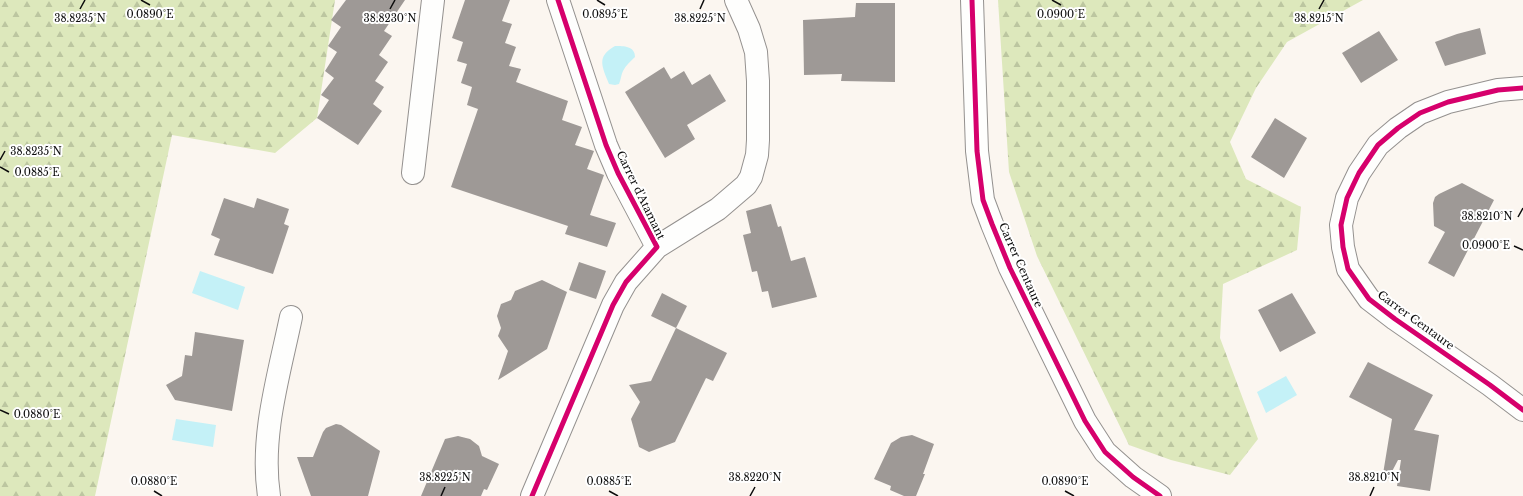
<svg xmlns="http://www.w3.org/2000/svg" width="1523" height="496" font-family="'Libre Baskerville',serif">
  <defs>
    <pattern id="forest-firs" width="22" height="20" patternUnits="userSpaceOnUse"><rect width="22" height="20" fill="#dde8bc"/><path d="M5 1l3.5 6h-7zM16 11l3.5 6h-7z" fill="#bcc6a0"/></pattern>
  </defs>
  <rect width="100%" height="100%" fill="#fbf6f0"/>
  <path fill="url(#forest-firs)" d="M 0,0 L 335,0 L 317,118 L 275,153 L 172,135 L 95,496 L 0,496 Z
    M 998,0 L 1363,0 L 1287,42 L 1256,88 L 1230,142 L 1246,179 L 1301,207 L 1297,250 L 1223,284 L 1220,338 L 1258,439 L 1230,475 L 1171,460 L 1129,445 L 1037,256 L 1009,172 Z"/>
  <path fill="#c4f1f7" d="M 615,46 C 624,46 635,46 635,57 C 631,61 626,65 623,71 C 621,75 621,79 619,84 L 615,85 L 609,84 C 602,66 596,57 615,46 Z
    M 200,271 L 245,287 L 238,310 L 192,293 Z
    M 1286,376 L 1297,395 L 1266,413 L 1257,392 Z
    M 176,419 L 216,425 L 213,447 L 172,440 Z"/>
  <path fill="#9e9996" d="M 346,0 L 405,0 L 384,31 L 392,36 L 379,55 L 388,62 L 375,81 L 384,87 L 373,104 L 382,111 L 358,145 L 317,118 L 329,100 L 321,95 L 334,78 L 325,71 L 337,52 L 328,46 L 341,27 L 331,20 Z
    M 465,0 L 510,0 L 502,21 L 512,24 L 505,43 L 516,47 L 509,66 L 521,69 L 516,82 L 568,101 L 562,120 L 582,127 L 575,145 L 594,151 L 587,169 L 604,175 L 590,215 L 616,223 L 607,247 L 565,234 L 568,226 L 451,187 L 478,109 L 467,105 L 472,87 L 461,83 L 467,64 L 457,61 L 463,42 L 452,38 Z
    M 856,3 L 895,3 L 895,82 L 841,81 L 842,74 L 804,75 L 803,20 L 855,17 Z
    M 1480,28 L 1486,54 L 1445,66 L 1435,42 L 1457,34 Z
    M 1379,31 L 1398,60 L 1361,83 L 1342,53 Z
    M 664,67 L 671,79 L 684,71 L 692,85 L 710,74 L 726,101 L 687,125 L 695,139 L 665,158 L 625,92 Z
    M 1275,118 L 1307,138 L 1284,178 L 1251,157 Z
    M 1462,183 L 1494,200 L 1454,277 L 1428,263 L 1445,232 L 1434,226 L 1433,203 L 1435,197 L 1439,194 Z
    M 224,198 L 254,208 L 257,198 L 289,209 L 284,224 L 289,226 L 273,274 L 214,255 L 220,239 L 211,235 Z
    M 771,204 L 778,227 L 781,226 L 791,261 L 805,257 L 817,297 L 772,308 L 768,291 L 762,292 L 757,271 L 752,272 L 743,235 L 751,233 L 746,211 Z
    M 579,262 L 606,271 L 596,299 L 569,290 Z
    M 542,280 L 567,292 L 547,349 L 498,380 L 508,351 L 498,336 L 501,328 L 497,316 L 501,304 L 511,300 L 515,291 Z
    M 662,293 L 687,306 L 676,328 L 651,316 Z
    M 1292,293 L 1316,333 L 1280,352 L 1258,310 Z
    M 676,328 L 727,353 L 713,381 L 706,378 L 675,442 L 649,452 L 639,447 L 631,419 L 640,402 L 629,385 L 651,381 Z
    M 195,332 L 244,340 L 232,411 L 175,400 L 166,385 L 182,376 L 185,355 L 192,356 Z
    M 1368,362 L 1433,395 L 1414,430 L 1439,435 L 1430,491 L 1397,486 L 1401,460 L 1398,460 L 1387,481 L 1382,480 L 1392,419 L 1349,397 Z
    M 336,424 L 341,425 L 380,451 L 368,496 L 311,496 L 297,457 L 313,457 L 323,432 L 326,428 Z
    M 912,435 L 934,444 L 923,474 L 925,474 L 916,496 L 904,496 L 890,490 L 891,486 L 874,479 L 891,443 L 901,437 Z
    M 458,436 L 470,439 L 479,446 L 482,456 L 499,464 L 487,490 L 484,489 L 481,496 L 421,496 L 445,439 Z"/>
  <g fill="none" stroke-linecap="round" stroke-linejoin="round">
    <g stroke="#94918f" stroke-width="24">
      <path id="street" d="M 972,0 L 977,151 L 983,200 L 992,224 L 1010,268 L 1085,421 L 1105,452 L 1133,477 L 1160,496
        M 1523,88 L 1498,90 L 1448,102 L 1420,113 L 1398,128 L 1378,145 L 1359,173 L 1347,198 L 1341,225 L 1343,247 L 1348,269 L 1369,299 L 1395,319 L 1490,385 L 1523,410
        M 413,173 L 433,0
        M 657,247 L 718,209 L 746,185 L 751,177 L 757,155 L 758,140 L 758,81 L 756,52 L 749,29 L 736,0
        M 269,496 C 260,436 279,375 291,317
        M 532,496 L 613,305 L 626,282 L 657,247 L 618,173 L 606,145 L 558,0"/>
    </g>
    <use href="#street" stroke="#fefefd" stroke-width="22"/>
    <g stroke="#fff" stroke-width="8">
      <path id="cycleway" d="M 972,0 L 977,151 L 983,200 L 992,224 L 1010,268 L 1085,421 L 1105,452 L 1133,477 L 1160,496
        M 1523,88 L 1498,90 L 1448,102 L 1420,113 L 1398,128 L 1378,145 L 1359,173 L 1347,198 L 1341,225 L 1343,247 L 1348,269 L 1369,299 L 1395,319 L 1490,385 L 1523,410
        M 532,496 L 613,305 L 626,282 L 657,247 L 618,173 L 606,145 L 558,0"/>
    </g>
    <use href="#cycleway" stroke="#d6006c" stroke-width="5"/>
  </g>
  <path fill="none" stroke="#0c0c0c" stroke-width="1.5" d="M 141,0 L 150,5M 597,0 L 605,5M 1052,0 L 1061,5M 80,9 L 85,0M 390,9 L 395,0M 700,9 L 704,0M 1319,9 L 1324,0M 0,160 L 5,151M 0,167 L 9,172M 1518,217 L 1523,208M 1514,246 L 1523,250M 0,410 L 9,414M 154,491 L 162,496M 609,491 L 618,496M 1065,491 L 1074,496M 441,496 L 445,487M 750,496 L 755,487M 1370,496 L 1374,487"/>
  <g text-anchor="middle" stroke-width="4" stroke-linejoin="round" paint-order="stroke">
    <g font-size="11" fill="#0c0c0c" stroke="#fff">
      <text transform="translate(641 195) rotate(64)" y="4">Carrer d'Atamant</text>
      <text transform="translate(1021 265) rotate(66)" y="4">Carrer Centaure</text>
      <text transform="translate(1416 320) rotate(36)" y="4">Carrer Centaure</text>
    </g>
  </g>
  <g font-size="10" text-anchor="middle" fill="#0c0c0c" stroke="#fff" stroke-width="4" stroke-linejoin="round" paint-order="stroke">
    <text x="150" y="18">0.0890°E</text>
    <text x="605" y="18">0.0895°E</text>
    <text x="1061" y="18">0.0900°E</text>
    <text x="80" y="22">38.8235°N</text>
    <text x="390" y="22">38.8230°N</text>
    <text x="700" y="22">38.8225°N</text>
    <text x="1319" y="22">38.8215°N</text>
    <text x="36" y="155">38.8235°N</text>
    <text x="37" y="176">0.0885°E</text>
    <text x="1487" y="220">38.8210°N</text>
    <text x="1486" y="249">0.0900°E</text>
    <text x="37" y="418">0.0880°E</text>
    <text x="445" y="481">38.8225°N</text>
    <text x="755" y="481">38.8220°N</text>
    <text x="1374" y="481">38.8210°N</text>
    <text x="154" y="485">0.0880°E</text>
    <text x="609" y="485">0.0885°E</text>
    <text x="1065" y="485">0.0890°E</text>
  </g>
</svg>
